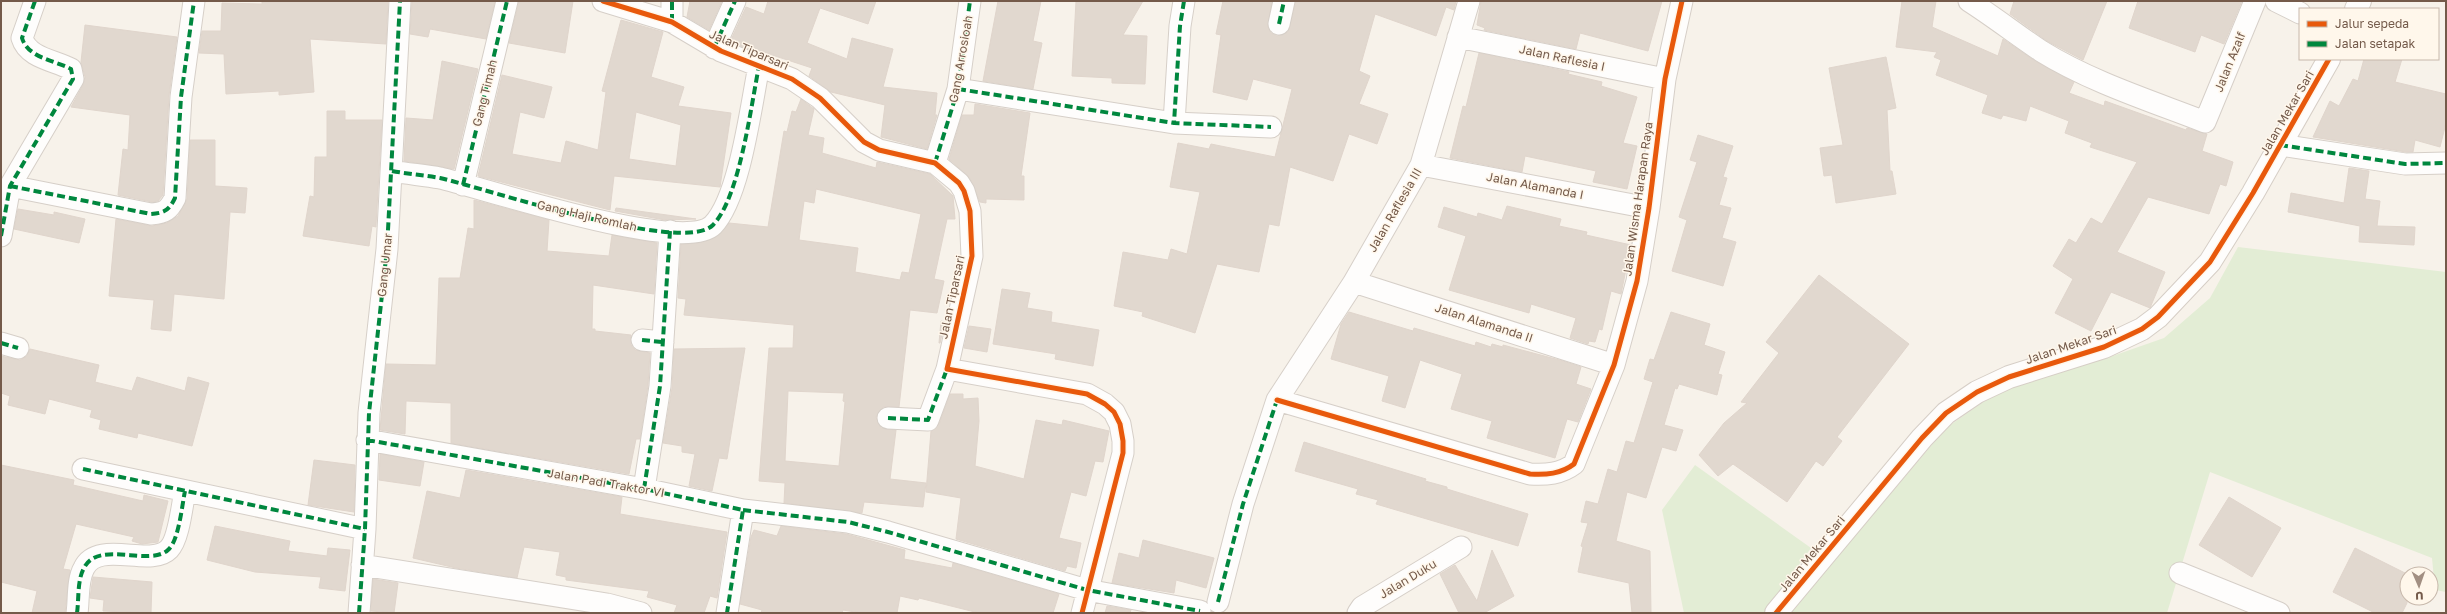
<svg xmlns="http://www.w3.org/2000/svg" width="2447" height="614" font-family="'Golos Text',sans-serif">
  <rect width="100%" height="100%" fill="#f7f2ea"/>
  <path fill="#e3edd5" d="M 2238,247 L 2446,272 L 2446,592 L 2435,590 L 2432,558 L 2210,472 L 2167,613 L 1790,613 L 1946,428 L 1993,395 L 2049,372 L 2104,359 L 2164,338 L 2210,298 Z
    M 1695,465 L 1811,548 L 1764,613 L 1684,613 L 1662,510 Z"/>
  <path fill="#e1d8cf" stroke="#e0d5cc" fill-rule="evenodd" d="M 262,1 L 388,1 L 386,44 L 310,39 L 314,92 L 279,95 L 279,91 L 226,94 L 224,54 L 199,53 L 202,31 L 221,31 L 222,3 L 262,4 Z
    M 412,1 L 495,1 L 486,39 L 430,29 L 428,37 L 410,34 Z
    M 519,1 L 573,1 L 565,53 L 509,43 Z
    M 690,1 L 722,1 L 709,30 L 687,17 Z
    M 768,1 L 876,1 L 868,24 L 820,8 L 807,43 L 847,59 L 852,38 L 893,49 L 883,87 L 937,93 L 935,115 L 937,115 L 927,149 L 881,137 L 885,105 L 831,92 L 809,76 L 812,68 L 763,52 L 762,54 L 730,42 L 746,7 L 764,14 Z
    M 998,1 L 1041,1 L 1033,41 L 1042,43 L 1033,89 L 983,81 Z
    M 1076,1 L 1143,1 L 1123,35 L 1147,36 L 1145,84 L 1112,83 L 1112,78 L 1072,76 Z
    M 1223,1 L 1272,1 L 1268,27 L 1271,33 L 1277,36 L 1288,32 L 1296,1 L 1456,1 L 1454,10 L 1446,7 L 1436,36 L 1375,14 L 1359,71 L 1370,76 L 1359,104 L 1388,114 L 1377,144 L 1349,134 L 1333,181 L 1290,167 L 1279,226 L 1269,224 L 1259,272 L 1217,264 L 1195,333 L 1142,316 L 1143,312 L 1114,306 L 1123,252 L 1168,260 L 1171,249 L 1187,254 L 1200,192 L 1170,187 L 1178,143 L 1209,149 L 1211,144 L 1275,157 L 1292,89 L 1253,79 L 1247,100 L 1213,92 L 1221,35 L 1216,34 Z
    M 1481,1 L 1662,1 L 1648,51 L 1580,33 L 1576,49 L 1484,30 L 1485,28 L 1477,25 Z
    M 1902,1 L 1936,1 L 1932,27 L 1998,56 L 2003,39 L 2035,61 L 2074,82 L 2069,93 L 2104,106 L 2105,101 L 2186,130 L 2187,128 L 2207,134 L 2202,151 L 2233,162 L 2226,186 L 2220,184 L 2209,214 L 2148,197 L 2117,252 L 2165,272 L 2150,308 L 2111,292 L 2091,331 L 2055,313 L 2073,279 L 2053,266 L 2069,239 L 2076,243 L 2091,218 L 2102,224 L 2137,162 L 2090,147 L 2092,143 L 2065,133 L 2069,121 L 2030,106 L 2026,121 L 2003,115 L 2001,119 L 1982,113 L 1988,95 L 1936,75 L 1941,60 L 1934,57 L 1937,52 L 1896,47 Z
    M 2014,1 L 2107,1 L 2083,60 L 2047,41 L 2010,14 Z
    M 2138,1 L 2242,1 L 2224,44 L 2201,35 L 2195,52 L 2129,28 Z
    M 621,20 L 663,32 L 651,77 L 684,87 L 678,106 L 731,113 L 720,187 L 614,176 L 610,210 L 478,176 L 502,75 L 552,87 L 544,118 L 520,112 L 512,154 L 561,163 L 566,141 L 598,150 L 606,92 L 602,91 ZM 636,112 L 681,125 L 676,166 L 629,159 Z
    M 85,25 L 177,37 L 169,96 L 163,195 L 158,201 L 152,202 L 118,195 L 123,149 L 128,150 L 130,115 L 71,107 L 83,85 L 85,77 L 81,62 Z
    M 1479,53 L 1569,72 L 1568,74 L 1602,82 L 1601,86 L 1637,97 L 1623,143 L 1637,146 L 1627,189 L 1593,182 L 1596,171 L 1525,156 L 1522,172 L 1450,158 L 1463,106 L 1466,107 Z
    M 1886,57 L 1896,108 L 1887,110 L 1890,171 L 1892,171 L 1896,194 L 1836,203 L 1832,175 L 1824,176 L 1820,148 L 1843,145 L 1829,68 Z
    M 2364,59 L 2402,59 L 2395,82 L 2446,94 L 2446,123 L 2440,147 L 2415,140 L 2413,152 L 2406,152 L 2313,137 L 2330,101 L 2339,106 L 2353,79 L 2358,81 Z
    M 442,61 L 478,69 L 454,169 L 404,161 L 406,118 L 433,120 Z
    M 801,99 L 814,109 L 808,135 L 824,138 L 822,153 L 876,168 L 877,162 L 930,174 L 953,196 L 955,219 L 947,219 L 934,279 L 944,281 L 937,313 L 910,310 L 899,407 L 883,407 L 876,417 L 881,428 L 896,430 L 890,479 L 926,483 L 923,507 L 864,502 L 862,513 L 784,503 L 785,483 L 759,481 L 769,348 L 793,348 L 794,325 L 684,315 L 686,299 L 678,298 L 681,244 L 698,243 L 717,236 L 729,223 L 768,227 L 784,131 L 787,132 L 792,111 L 796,112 ZM 816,189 L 921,214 L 909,273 L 902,272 L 900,280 L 855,272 L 858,248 L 799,240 L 804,201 L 814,203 ZM 788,391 L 844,393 L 843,401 L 845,402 L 839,466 L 785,461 Z
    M 975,104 L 1030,113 L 1021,176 L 1024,176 L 1024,200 L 986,199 L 986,203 L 980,202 L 969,177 L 949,159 L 962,115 L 974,115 Z
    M 327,111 L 345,111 L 345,120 L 382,120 L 376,225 L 376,227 L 372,226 L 369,246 L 303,236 L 310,196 L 314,197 L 315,157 L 327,157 Z
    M 1698,135 L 1733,146 L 1723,177 L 1727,178 L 1719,205 L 1731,208 L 1722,238 L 1736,242 L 1723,286 L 1672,271 L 1687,220 L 1679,217 L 1697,162 L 1690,160 Z
    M 190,140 L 215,140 L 215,186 L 247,188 L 245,213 L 230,212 L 224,299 L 174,294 L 171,331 L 151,329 L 154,300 L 109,296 L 116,219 L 152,226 L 167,223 L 178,216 L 187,199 Z
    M 2349,168 L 2369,171 L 2365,199 L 2380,201 L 2377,226 L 2415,227 L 2414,245 L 2359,242 L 2360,226 L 2288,212 L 2291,193 L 2344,203 Z
    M 474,200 L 549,220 L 547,251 L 609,256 L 612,235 L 657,243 L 654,294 L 593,285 L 592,329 L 595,329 L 595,331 L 631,335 L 631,345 L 635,350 L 650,353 L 648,385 L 640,439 L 636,439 L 629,474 L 451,443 L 451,403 L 406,401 L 405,434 L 380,430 L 386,364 L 436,365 L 439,278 L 460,278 L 468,228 L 474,229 Z
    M 1507,206 L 1561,219 L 1559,226 L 1587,232 L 1586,235 L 1631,245 L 1621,294 L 1611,291 L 1602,330 L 1599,329 L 1595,342 L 1589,341 L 1588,344 L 1570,338 L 1576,318 L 1531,304 L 1529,313 L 1449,290 L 1466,236 L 1438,227 L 1444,207 L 1477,217 L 1478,213 L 1502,220 Z
    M 616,208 L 696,219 L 665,220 L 615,211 Z
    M 18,209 L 54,215 L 54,212 L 85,219 L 79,243 L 14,229 Z
    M 1819,275 L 1909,344 L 1837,437 L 1842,441 L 1823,466 L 1816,461 L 1787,502 L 1733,464 L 1718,476 L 1699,455 L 1724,423 L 1747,403 L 1741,402 L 1779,353 L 1766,342 Z
    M 1002,289 L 1030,293 L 1027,308 L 1052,312 L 1051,322 L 1099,330 L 1093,366 L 1055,359 L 1056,354 L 993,344 Z
    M 1349,312 L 1413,331 L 1414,328 L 1475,346 L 1476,342 L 1491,347 L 1492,344 L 1503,347 L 1503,345 L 1563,361 L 1581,367 L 1576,384 L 1591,389 L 1578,422 L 1567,419 L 1555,458 L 1487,438 L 1492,421 L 1451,409 L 1462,374 L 1420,360 L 1405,408 L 1382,401 L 1389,376 L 1331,359 L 1341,324 Z
    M 1671,312 L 1710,324 L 1704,345 L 1725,352 L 1718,374 L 1722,375 L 1717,395 L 1679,384 L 1677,389 L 1675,388 L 1664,425 L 1683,430 L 1676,451 L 1662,447 L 1646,498 L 1627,492 L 1616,541 L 1650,551 L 1651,613 L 1632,613 L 1629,583 L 1578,572 L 1583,547 L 1581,546 L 1588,523 L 1581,522 L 1586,501 L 1598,504 L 1608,469 L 1617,472 L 1626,441 L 1634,443 L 1653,382 L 1644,379 L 1650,359 L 1654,360 Z
    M 941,321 L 945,322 L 940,343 L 939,343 Z
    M 969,326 L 991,329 L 987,352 L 964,348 Z
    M 745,348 L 727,459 L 719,458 L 712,491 L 689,486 L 695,454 L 682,452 L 682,446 L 663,443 L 672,388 L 674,349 Z
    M 30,349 L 99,365 L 95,382 L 132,391 L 137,377 L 185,391 L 188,377 L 209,383 L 192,446 L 138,433 L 137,438 L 99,429 L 101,420 L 90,417 L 92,410 L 49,399 L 45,414 L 8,405 L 10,396 L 1,393 L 1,356 L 20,360 L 27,356 Z
    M 950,394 L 963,394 L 963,399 L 978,398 L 979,421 L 975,466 L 1024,479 L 1036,420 L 1062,425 L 1063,420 L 1109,431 L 1103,462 L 1095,461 L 1086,496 L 1071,492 L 1059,538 L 1081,543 L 1076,568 L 1067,566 L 1065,571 L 956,539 L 961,498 L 926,492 L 931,431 L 939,424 Z
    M 1304,442 L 1426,479 L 1425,481 L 1447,487 L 1447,489 L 1528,514 L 1518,546 L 1376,504 L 1378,500 L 1356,494 L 1358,489 L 1295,471 Z
    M 380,454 L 424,462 L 420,486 L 379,480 Z
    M 314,460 L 355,465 L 354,512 L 308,505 Z
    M 1,465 L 74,480 L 73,485 L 143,501 L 144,495 L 168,501 L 158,542 L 142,544 L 132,541 L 134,537 L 76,524 L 63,569 L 70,570 L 65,613 L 32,613 L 37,591 L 1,582 Z
    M 466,470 L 622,497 L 620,514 L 727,532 L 717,598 L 710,596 L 704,613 L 674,613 L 677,605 L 647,597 L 649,591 L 566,580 L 566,577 L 556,575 L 560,552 L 524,547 L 517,578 L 456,568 L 413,558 L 427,491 L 460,498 Z
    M 2229,497 L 2281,528 L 2252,577 L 2199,545 Z
    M 215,526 L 290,541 L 288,551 L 327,556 L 328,548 L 350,550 L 345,591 L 319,588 L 321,577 L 255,572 L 207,560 Z
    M 781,526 L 846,534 L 905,550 L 904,559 L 952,568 L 953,563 L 1059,594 L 1053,613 L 979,613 L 919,598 L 918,600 L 900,596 L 897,613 L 861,613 L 843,610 L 842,613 L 761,613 L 762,610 L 740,604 L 751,537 L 754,530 L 777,536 Z
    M 1143,540 L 1214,558 L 1206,588 L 1176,580 L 1174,593 L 1112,583 L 1119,553 L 1139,558 Z
    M 2355,548 L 2407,574 L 2407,603 L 2402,613 L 2375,613 L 2333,592 Z
    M 1492,550 L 1514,596 L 1484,613 L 1459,613 L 1440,574 L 1455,565 L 1477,601 Z
    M 93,577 L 152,582 L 151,613 L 103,611 L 104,600 L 90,598 Z
    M 373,579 L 398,583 L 394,613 L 371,611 Z
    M 1107,606 L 1131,610 L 1130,613 L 1105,613 Z"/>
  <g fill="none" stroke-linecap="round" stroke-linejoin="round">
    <g stroke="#d6cfc8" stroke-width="23">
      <path id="street" d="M 603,1 L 672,22 L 721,51 L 792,79 L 820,98 L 864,142 L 879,150 L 935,163 L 959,183 L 964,191 L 970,211 L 972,256 L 947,369 L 1087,394 L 1105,404 L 1114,412 L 1120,424 L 1123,441 L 1123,453 L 1082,613
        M 1184,1 L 1180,26 L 1174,123 L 1271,127
        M 1969,1 C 1994,17 2017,35 2041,51 C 2091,82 2151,101 2205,122 L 2255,1
        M 2276,1 L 2300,13
        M 672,22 L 672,1
        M 1279,24 L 1284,1
        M 1458,37 L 1665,79
        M 714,48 L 735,1
        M 958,89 L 1174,123
        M 2280,145 L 2405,164 L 2446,163
        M 935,163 L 958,89 L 970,1
        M 1421,165 L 1649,208
        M 392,171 C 408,174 424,175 440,178 C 484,188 683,255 713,225 C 740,197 751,105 759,66
        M 463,185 L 507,1
        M 10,186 L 151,214 C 165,213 169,210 175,198 L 181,97 L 194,1
        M 1,236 L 10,186 L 73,79 L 71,69 C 54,60 28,58 22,38 L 35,1
        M 1354,282 L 1614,365
        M 642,340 L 663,342
        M 1,343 L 18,348
        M 1277,400 L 1530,474 C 1546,475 1561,474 1574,464 L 1614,365 L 1637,281 L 1649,208 L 1665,79 L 1682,1
        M 888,418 L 928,420 L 947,369
        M 367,440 L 644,489 L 743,510 L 727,613
        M 83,469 L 365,529
        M 644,489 L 660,386 L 670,231
        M 743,510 L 848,522 L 888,532 L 1087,590 L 1200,611
        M 362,565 L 607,604 L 641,613
        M 2180,573 L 2279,613
        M 1218,602 L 1243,504 L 1277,400 L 1354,282 L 1421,165 L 1469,1
        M 77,613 C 79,600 77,580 84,568 C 98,539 151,568 169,549 C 179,539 182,505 185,491
        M 359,613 L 365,529 L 369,413 L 387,249 L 400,1
        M 1358,613 L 1362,607 L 1461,547"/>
    </g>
    <g stroke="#d6cec6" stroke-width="24">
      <path id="secondary" d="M 2356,9 L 2360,1
        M 1776,613 L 1922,438 L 1946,413 L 1977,392 L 2009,377 L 2104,347 L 2142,329 L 2158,317 L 2210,262 L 2253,193 L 2329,59"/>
    </g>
    <use href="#street" stroke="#fefdfc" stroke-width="21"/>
    <use href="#secondary" stroke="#fefdfc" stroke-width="22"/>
    <path stroke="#00873e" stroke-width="4" stroke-dasharray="8 4" stroke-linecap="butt" d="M 1184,1 L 1180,26 L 1174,123 L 1271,127
      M 672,22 L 672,1
      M 1279,24 L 1284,1
      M 714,48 L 735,1
      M 958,89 L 1174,123
      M 2280,145 L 2405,164 L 2446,163
      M 935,163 L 958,89 L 970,1
      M 392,171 C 408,174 424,175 440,178 C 484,188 683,255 713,225 C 740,197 751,105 759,66
      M 463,185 L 507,1
      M 10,186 L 151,214 C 165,213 169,210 175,198 L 181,97 L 194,1
      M 1,236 L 10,186 L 73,79 L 71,69 C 54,60 28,58 22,38 L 35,1
      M 642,340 L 663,342
      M 1,343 L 18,348
      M 888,418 L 928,420 L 947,369
      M 367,440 L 644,489 L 743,510 L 727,613
      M 83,469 L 365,529
      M 644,489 L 660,386 L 670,231
      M 743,510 L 848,522 L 888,532 L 1087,590 L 1200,611
      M 1218,602 L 1243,504 L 1277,400
      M 77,613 C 79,600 77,580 84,568 C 98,539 151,568 169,549 C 179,539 182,505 185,491
      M 359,613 L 365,529 L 369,413 L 387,249 L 400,1"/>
    <g stroke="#fff7eb" stroke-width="8">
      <path id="cycleway" d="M 603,1 L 672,22 L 721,51 L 792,79 L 820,98 L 864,142 L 879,150 L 935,163 L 959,183 L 964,191 L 970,211 L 972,256 L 947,369 L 1087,394 L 1105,404 L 1114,412 L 1120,424 L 1123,441 L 1123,453 L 1082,613
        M 1277,400 L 1530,474 C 1546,475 1561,474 1574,464 L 1614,365 L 1637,281 L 1649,208 L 1665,79 L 1682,1
        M 1776,613 L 1922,438 L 1946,413 L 1977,392 L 2009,377 L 2104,347 L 2142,329 L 2158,317 L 2210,262 L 2253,193 L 2329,59"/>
    </g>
    <use href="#cycleway" stroke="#e8590c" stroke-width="5"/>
  </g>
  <g text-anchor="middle" stroke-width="3" stroke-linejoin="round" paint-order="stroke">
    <g font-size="12" fill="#745a4a" stroke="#fff7eb">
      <text transform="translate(749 50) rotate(23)" y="4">Jalan Tiparsari</text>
      <text transform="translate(1562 58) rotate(12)" y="4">Jalan Raflesia I</text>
      <text transform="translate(961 59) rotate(-80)" y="4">Gang Arrosioah</text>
      <text transform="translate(2230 62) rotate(-68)" y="4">Jalan Azalf</text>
      <text transform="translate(485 93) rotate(-76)" y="4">Gang Timah</text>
      <text transform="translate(2287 113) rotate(-60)" y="4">Jalan Mekar Sari</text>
      <text transform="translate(1535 186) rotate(11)" y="4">Jalan Alamanda I</text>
      <text transform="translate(1638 199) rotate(-82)" y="4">Jalan Wisma Harapan Raya</text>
      <text transform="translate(1395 210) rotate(-60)" y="4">Jalan Raflesia III</text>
      <text transform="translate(587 216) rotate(13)" y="4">Gang Haji Romlah</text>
      <text transform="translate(385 265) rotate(-84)" y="4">Gang Umar</text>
      <text transform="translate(952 297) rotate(-78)" y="4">Jalan Tiparsari</text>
      <text transform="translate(1484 323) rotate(18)" y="4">Jalan Alamanda II</text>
      <text transform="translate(2071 345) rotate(-19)" y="4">Jalan Mekar Sari</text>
      <text transform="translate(606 483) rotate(10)" y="4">Jalan Padi Traktor VI</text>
      <text transform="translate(1812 554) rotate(-50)" y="4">Jalan Mekar Sari</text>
      <text transform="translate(1408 579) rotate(-31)" y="4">Jalan Duku</text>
    </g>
  </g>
  <rect width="2447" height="614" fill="none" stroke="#745a4a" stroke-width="4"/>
  <rect x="2299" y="8" width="140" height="52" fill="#fff7eb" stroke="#c7b8ab"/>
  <rect x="2307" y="21" width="20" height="6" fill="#e8590c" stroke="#c7b8ab"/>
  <text x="2335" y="28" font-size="12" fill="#745a4a">Jalur sepeda</text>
  <rect x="2307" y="41" width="20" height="6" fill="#00873e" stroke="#c7b8ab"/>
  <text x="2335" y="48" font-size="12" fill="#745a4a">Jalan setapak</text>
  <g transform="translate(2419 586) rotate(178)"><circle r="19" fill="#fff7eb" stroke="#c7b8ab"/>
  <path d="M0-3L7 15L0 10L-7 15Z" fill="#a28f82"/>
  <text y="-6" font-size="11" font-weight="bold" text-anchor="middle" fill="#745a4a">U</text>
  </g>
</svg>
